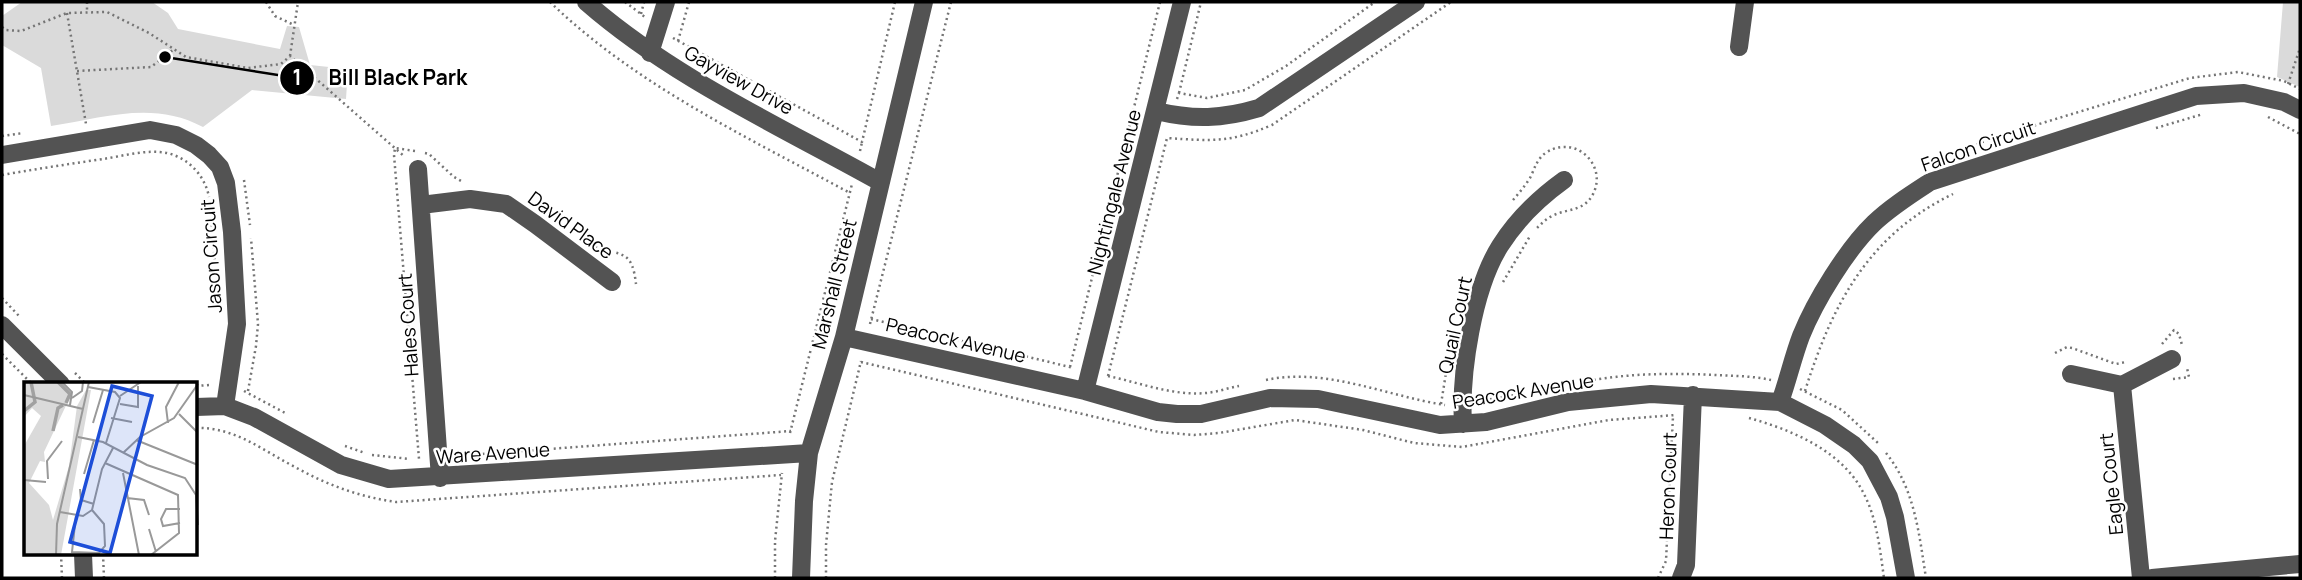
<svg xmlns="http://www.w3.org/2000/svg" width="2302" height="580" font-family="Manrope,sans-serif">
  <rect width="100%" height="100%" fill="#fff"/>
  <path fill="#dadada" d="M 22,2 L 152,2 L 168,13 L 178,29 L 280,49 L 287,26 L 299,27 L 310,65 L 348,69 L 346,99 L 252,90 L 203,127 C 153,100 103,118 51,126 L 41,68 L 2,45 L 2,16 Z
    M 2283,2 L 2300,2 L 2300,87 L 2277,77 Z"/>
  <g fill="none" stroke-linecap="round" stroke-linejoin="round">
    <path stroke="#757575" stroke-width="2.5" stroke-dasharray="2 3.5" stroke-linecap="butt" d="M 87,2 L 87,11
      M 266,2 L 275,16 L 294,25
      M 550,2 C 636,85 745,136 850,193
      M 625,2 L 645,17
      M 67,13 L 86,124
      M 641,14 L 644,2
      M 2,27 L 6,30 L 21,31 L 67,13 L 107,12 L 149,33 L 186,57 L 248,68 L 281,64 L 290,56 L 405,157
      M 673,38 L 862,142 L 895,2
      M 678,41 L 689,2
      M 290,56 L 298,2
      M 77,71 L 151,67 L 173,50
      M 2288,84 L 2300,48
      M 1179,93 L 1201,2
      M 1177,99 L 1179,93 L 1207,98 L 1245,90 L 1286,66 L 1375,2
      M 2268,117 L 2300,134
      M 2156,128 L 2203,114
      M 2,136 L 23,133
      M 415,151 L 395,148 L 394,155 L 419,459
      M 860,151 L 862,142
      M 425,153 L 429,154 L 454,177 L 463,182
      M 1936,161 L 1990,139 L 2190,78 L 2238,72 L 2284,81 L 2300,89
      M 2,175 C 36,169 69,164 103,159 C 123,156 147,149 167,153 C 189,158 205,176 209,197
      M 244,180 L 250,225
      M 1513,200 C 1519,193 1525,186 1530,178 C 1535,168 1537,158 1547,152 C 1577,134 1609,167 1592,196 C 1583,211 1567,209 1554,215 C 1547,218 1542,223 1537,228
      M 210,208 L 216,274
      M 595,247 C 623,256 632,250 636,284
      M 1503,282 L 1530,236
      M 2,298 L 19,316
      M 871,319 L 1074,368
      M 870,324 L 951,2
      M 2162,344 L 2174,330 L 2179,334 L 2182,345
      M 2055,353 L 2067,347 L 2072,348 L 2116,364 L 2126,362
      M 2,354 L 32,384
      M 861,362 L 1159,432 L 1194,435 L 1219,433 L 1295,420 L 1363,430 L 1414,443 L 1462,447 L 1609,420 L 1676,415
      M 1070,367 L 1160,2
      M 75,373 L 86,384
      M 1108,376 C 1141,383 1173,396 1206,393 C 1217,392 1228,388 1239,386
      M 1108,376 L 1167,138 C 1212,141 1230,143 1272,125 L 1451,2
      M 2173,379 L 2189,377 L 2187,368
      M 1266,380 C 1325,367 1387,396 1445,405
      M 1583,382 C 1627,373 1672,373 1717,375 C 1735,376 1753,376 1771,380
      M 196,386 L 210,385
      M 1800,389 L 1842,410 L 1878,443
      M 244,391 L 287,414
      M 248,391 L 256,346 L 258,324 L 251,238
      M 1805,391 C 1832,305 1868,235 1953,194
      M 1479,401 L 1521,394
      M 1441,404 L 1446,373
      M 1749,418 C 1792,430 1843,451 1864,494 C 1877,519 1880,550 1884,578
      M 196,428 C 235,427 262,450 295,467 C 327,485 360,497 396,502 L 781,475
      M 790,433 L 852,184
      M 345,446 L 365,453
      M 1886,453 C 1915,489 1919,534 1926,578
      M 372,455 L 410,459
      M 455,456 L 791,431
      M 61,554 L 62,578
      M 103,554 L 104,578
      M 775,578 L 775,541 L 782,473
      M 826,578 L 826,545 L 832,482 L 861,361
      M 1658,578 L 1666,561 L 1673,416"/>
    <path stroke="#535353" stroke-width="18" d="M 586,2 C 673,78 780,126 880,182
      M 1739,47 L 1745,2
      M 650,53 L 666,2
      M 1156,111 C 1194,120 1222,119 1259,108 L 1416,2
      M 2,155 L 150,130 L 176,135 L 196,145 L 209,155 L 220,167 L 226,183 L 232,232 L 237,324 L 225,406
      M 418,169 L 440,478
      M 421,205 L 470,199 L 506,204 L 535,224 L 612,282
      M 2,325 L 61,384
      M 844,337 L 1085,391 L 1158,412 L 1177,414 L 1201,414 L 1270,398 L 1318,399 L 1440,425 L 1486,422 L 1568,402 L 1651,394 L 1780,402 L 1825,425 L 1854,445 L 1870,461 L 1889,497 L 1895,517 L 1906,578
      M 2071,374 L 2122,385 L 2172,359
      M 2122,385 L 2141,578
      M 1085,391 L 1182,2
      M 1780,402 C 1788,380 1793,357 1801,336 C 1815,301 1847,249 1874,223 C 1891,207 1910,195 1930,182 L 2196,96 L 2244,93 L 2284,102 L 2300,110
      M 196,407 L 225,406 L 254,417 L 341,465 L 389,479 L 809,453
      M 1463,424 C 1460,373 1473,289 1500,246 C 1517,219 1539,198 1564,180
      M 83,554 L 84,578
      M 801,578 L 804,501 L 809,453 L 844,337 L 924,2
      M 1681,578 L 1686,565 L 1693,395
      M 2152,578 L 2300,564"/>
  </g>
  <g text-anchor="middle" stroke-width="5" stroke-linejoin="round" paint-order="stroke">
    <g font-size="19" fill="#000" stroke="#fff">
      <text transform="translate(739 80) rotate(29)" y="7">Gayview Drive</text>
      <text transform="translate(1978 146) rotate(-19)" y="7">Falcon Circuit</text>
      <text transform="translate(1114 192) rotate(-76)" y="7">Nightingale Avenue</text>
      <text transform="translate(571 225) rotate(36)" y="7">David Place</text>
      <text transform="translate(211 256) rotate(-94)" y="7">Jason Circuit</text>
      <text transform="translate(834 284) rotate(-76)" y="7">Marshall Street</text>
      <text transform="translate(408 325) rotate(-94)" y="7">Hales Court</text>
      <text transform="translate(1455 325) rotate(-78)" y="7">Quail Court</text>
      <text transform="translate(956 340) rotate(13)" y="7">Peacock Avenue</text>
      <text transform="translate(1523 391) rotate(-9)" y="7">Peacock Avenue</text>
      <text transform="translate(493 453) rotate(-4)" y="7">Ware Avenue</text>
      <text transform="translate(2111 484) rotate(-96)" y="7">Eagle Court</text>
      <text transform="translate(1668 486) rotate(-88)" y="7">Heron Court</text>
    </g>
  </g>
  <g transform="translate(24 382)">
    <rect width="173" height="173" fill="#fff"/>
    <path d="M 0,0 L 37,0 L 47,13 L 20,70 L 21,80 L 16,79 L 5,101 L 25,123 L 29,138 L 45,84 L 53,24 L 62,8 L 67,8 L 37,173 L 0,171 L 0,64 L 17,34 L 8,26 L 0,35 Z" fill="#dadada"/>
    <path fill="none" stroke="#a1a1a1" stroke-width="3.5" d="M 34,0 L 46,12 L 42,21M 0,29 L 11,20 L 7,0M 29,49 L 34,26 L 39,23"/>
    <path fill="none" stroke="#999" stroke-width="2" d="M 38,0 L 48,10 L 46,23M 64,5 L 91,10 L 96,16 L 82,61M 0,13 L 59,27M 96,14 L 117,0M 48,16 L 58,9 L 59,0M 96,22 L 114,25 L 114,4M 155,32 L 173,50M 87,36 L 108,40M 69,41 L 79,8M 144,41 L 142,25 L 155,0M 54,55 L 79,60 L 123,83 L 161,96 L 172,113 L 174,143M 112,58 L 174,83M 99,71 L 116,55 L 150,36 L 174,2M 81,81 L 154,113 L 155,151 L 127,173M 99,91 L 115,173M 60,92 L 70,58M 24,97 L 23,79 L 38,59M 0,98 L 22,100M 56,107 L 57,118 L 70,122M 103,116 L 120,118 L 125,133M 156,127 L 142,127 L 137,137 L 139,144 L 156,141M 36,130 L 59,134 L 68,128 L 78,87 L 89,66M 52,133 L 48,170 L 75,171 L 81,164 L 80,142 L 68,128M 125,147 L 132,170M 32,173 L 33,142 L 65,0"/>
    <path fill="#1d4ed8" fill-opacity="0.15" stroke="#1d4ed8" stroke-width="3.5" d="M 88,4 L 128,14 L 86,171 L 46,160 Z"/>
    <rect width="173" height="173" fill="none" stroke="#000" stroke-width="3.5"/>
  </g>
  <path fill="none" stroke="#000" stroke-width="2.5" d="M165 57L297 78"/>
  <g fill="#000" stroke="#fff" stroke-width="2.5">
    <circle cx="165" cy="57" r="7"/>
    <circle cx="297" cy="78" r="18"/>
  </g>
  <g font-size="21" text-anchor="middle" font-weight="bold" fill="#fff">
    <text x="297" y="85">1</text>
  </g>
  <g font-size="21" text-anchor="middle" font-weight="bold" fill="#000" stroke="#fff" stroke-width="5" stroke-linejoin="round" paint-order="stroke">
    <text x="398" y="85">Bill Black Park</text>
  </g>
  <rect width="2302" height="580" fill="none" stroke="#000000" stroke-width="7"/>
</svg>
